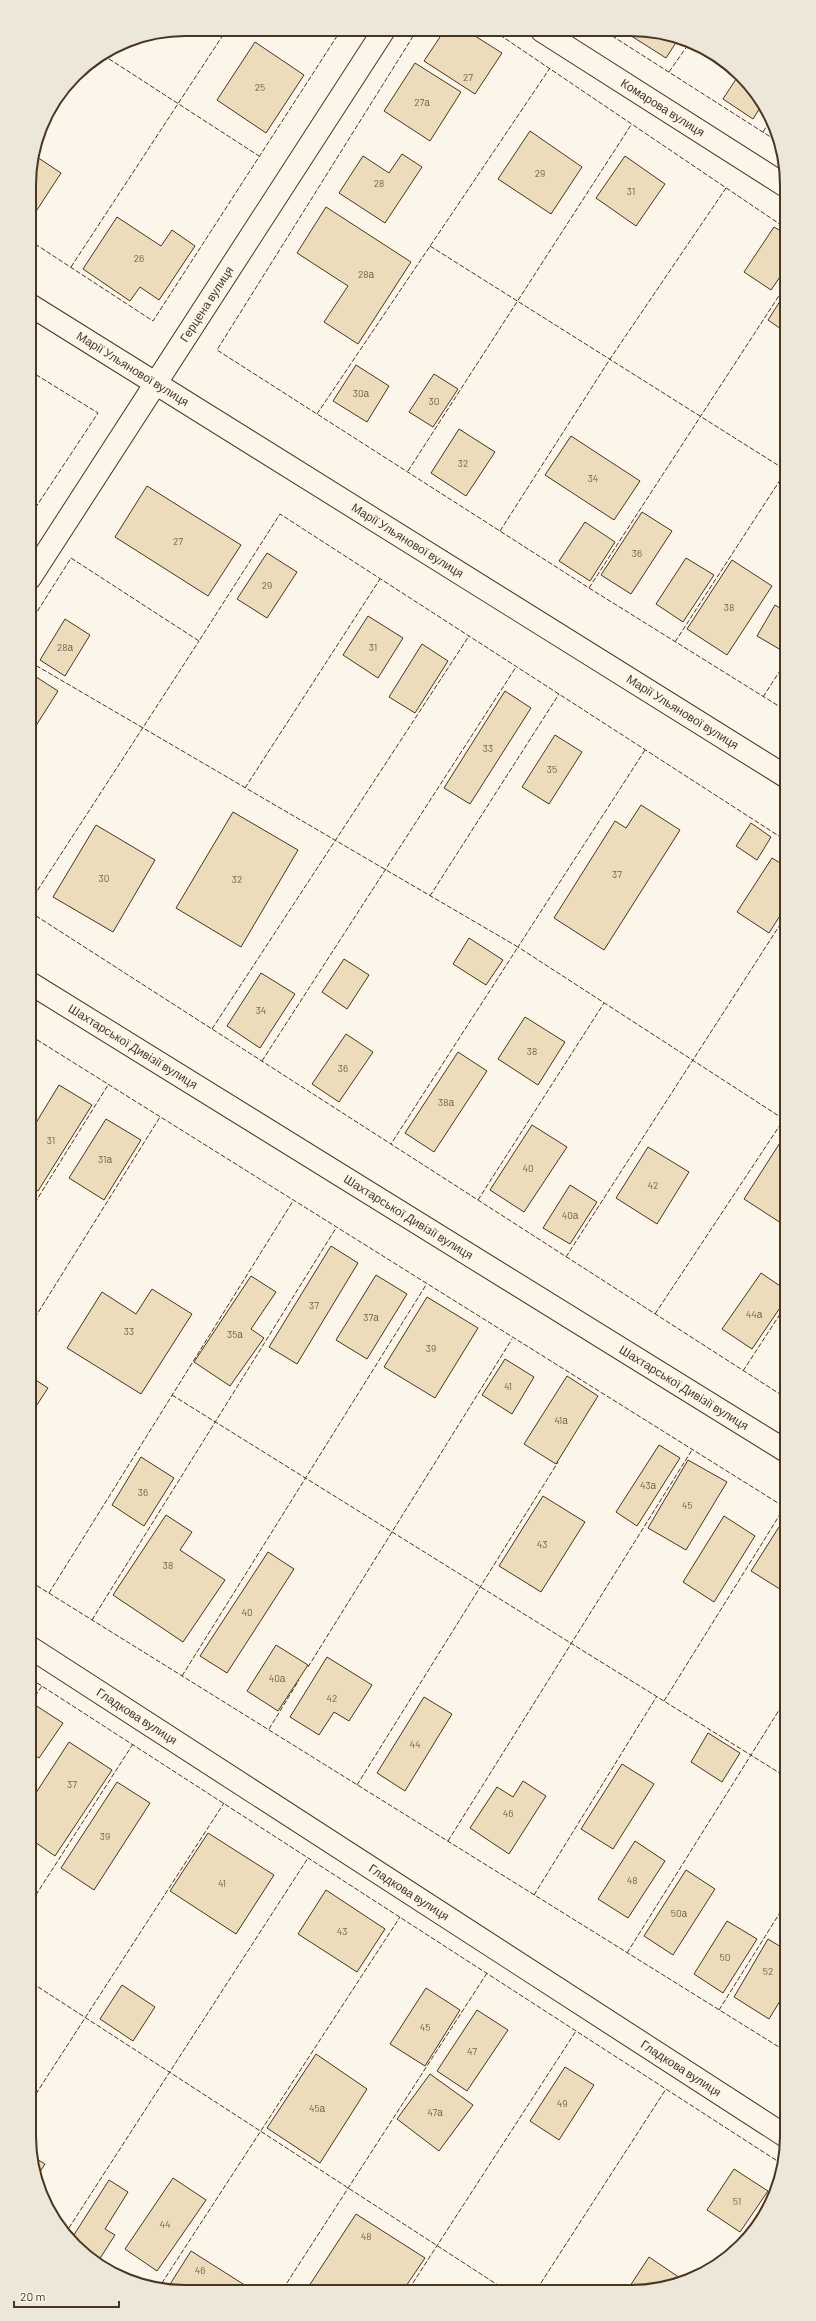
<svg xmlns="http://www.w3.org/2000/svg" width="816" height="2321" font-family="Barlow,sans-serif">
  <rect width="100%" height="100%" fill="#fbf6e9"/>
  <path fill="#ecdcbc" stroke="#4a3520" d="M 444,31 L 467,31 L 502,53 L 475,94 L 424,61 Z
    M 625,32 L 662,32 L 679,38 L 666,58 Z
    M 255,42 L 304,75 L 266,133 L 217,100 Z
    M 694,43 L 722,61 L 720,64 L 692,45 Z
    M 415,63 L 461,92 L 430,141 L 384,111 Z
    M 740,73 L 763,103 L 753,119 L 723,99 Z
    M 530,131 L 582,167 L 551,214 L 498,179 Z
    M 402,154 L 422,167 L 385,223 L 339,193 L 363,156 L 389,173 Z
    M 34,155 L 61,173 L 35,213 L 29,210 L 29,174 Z
    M 625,156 L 665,184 L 636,226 L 596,198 Z
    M 326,207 L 411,262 L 358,344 L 324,322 L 348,286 L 297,253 Z
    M 117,217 L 161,246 L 172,230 L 195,246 L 159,300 L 140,287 L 130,301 L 83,269 Z
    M 774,227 L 784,233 L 784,271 L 771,290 L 744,272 Z
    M 784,295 L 784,331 L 768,320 Z
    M 356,365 L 389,386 L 367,422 L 333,401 Z
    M 434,374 L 458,389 L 433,427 L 409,412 Z
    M 459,429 L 495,452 L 466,496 L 431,473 Z
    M 571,436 L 640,481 L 614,520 L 545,475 Z
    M 147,486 L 241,545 L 208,596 L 115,537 Z
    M 642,512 L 672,531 L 631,594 L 601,575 Z
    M 585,522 L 615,542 L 590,581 L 559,561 Z
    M 267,553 L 297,572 L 267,618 L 237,599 Z
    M 686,558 L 714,575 L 683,622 L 656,604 Z
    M 732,560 L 772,586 L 727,655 L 687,629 Z
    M 775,605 L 785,611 L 785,644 L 781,650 L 757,636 Z
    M 368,616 L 403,638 L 378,678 L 343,655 Z
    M 65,619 L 90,635 L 65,676 L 40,660 Z
    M 422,644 L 448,661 L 415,713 L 389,697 Z
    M 30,673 L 58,691 L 32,732 L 30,731 Z
    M 505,691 L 531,708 L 470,804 L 444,788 Z
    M 555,735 L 582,752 L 549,804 L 522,787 Z
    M 641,805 L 680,830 L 604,950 L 554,918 L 615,821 L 626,828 Z
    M 233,812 L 298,850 L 241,947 L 176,908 Z
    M 751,823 L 771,837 L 757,860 L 736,846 Z
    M 96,825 L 155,860 L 113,932 L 53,897 Z
    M 30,829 L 35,832 L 30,840 Z
    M 772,858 L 785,866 L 785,908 L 769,933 L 737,912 Z
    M 469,938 L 503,960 L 486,985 L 453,964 Z
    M 344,959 L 369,975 L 347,1009 L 322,992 Z
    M 261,973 L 295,994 L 260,1048 L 227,1026 Z
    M 525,1017 L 565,1042 L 538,1085 L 498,1059 Z
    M 346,1034 L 373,1052 L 339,1102 L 312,1084 Z
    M 458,1052 L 487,1071 L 434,1152 L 405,1133 Z
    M 59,1085 L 92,1105 L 38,1191 L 31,1186 L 31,1131 Z
    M 106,1119 L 141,1140 L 104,1200 L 69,1178 Z
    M 532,1125 L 567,1147 L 524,1212 L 490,1190 Z
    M 785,1135 L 785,1217 L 781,1223 L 744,1199 Z
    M 648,1147 L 689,1172 L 657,1224 L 616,1198 Z
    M 570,1185 L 597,1202 L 570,1244 L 543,1228 Z
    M 331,1246 L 358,1263 L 297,1364 L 269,1347 Z
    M 761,1273 L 786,1290 L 786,1299 L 752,1349 L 722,1329 Z
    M 376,1275 L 407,1294 L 367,1359 L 336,1340 Z
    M 251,1276 L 276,1292 L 251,1329 L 264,1338 L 230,1386 L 194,1362 Z
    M 152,1289 L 192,1314 L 141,1394 L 67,1348 L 102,1292 L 136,1314 Z
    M 427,1297 L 478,1328 L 435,1398 L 384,1367 Z
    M 505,1359 L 534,1377 L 512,1414 L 482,1395 Z
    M 567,1376 L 598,1396 L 556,1464 L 524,1444 Z
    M 31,1377 L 48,1388 L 31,1414 Z
    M 659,1445 L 680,1458 L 637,1526 L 616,1512 Z
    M 141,1457 L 174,1478 L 144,1526 L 112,1505 Z
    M 688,1460 L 727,1482 L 686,1550 L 648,1528 Z
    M 543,1496 L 585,1522 L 541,1592 L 499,1566 Z
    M 166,1515 L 192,1532 L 180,1550 L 225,1580 L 183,1642 L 113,1595 Z
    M 724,1516 L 755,1536 L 714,1602 L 683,1582 Z
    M 779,1527 L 786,1531 L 786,1586 L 783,1591 L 751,1571 Z
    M 268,1552 L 294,1569 L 227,1673 L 200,1656 Z
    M 276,1645 L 308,1665 L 278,1711 L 247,1691 Z
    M 327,1657 L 372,1685 L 349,1721 L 334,1712 L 319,1735 L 290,1717 Z
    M 424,1697 L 452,1714 L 405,1791 L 377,1773 Z
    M 35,1705 L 63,1723 L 39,1758 L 31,1753 L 31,1711 Z
    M 708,1733 L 740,1753 L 722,1782 L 691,1762 Z
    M 69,1742 L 112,1770 L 55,1856 L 32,1840 L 32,1799 Z
    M 622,1764 L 654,1784 L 613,1849 L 581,1829 Z
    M 523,1781 L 546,1796 L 509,1854 L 470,1828 L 497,1787 L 513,1797 Z
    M 117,1782 L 150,1803 L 94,1890 L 61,1868 Z
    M 208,1833 L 274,1875 L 236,1934 L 170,1891 Z
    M 635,1841 L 665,1861 L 628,1918 L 598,1899 Z
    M 686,1870 L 715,1889 L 673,1955 L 644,1936 Z
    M 326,1890 L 385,1929 L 357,1972 L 298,1934 Z
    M 727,1921 L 757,1939 L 723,1993 L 694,1974 Z
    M 768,1939 L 786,1950 L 786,1991 L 769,2019 L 734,1997 Z
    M 122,1985 L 155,2007 L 133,2041 L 100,2019 Z
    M 426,1988 L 460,2010 L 425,2066 L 390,2044 Z
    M 477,2010 L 508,2030 L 467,2091 L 437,2071 Z
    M 316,2054 L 367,2089 L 320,2163 L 267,2128 Z
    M 565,2067 L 594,2085 L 559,2140 L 530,2121 Z
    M 430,2074 L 473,2105 L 439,2151 L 397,2119 Z
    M 32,2156 L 45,2164 L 36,2178 L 32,2167 Z
    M 734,2169 L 768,2191 L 740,2232 L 707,2210 Z
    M 173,2178 L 206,2200 L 157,2271 L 125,2249 Z
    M 109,2180 L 128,2192 L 105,2229 L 115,2235 L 97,2263 L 75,2247 L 70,2241 Z
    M 356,2214 L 425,2258 L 404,2289 L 307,2289 Z
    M 191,2251 L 251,2289 L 167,2289 Z
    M 649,2257 L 683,2280 L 682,2281 L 662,2289 L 628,2289 Z"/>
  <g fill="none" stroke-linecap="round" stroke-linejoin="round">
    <g stroke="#4a3520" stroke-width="24">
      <g id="street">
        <path id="s1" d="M 542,31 L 784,185"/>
        <path id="s2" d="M 30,578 L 384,30"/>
        <path id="s3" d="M 30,983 L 786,1451"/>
        <path id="s4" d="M 31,1648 L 787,2137"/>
      </g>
    </g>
    <g stroke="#4a3520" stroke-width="24">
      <g id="secondary">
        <path id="s5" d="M 30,305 L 785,776"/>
      </g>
    </g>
    <use href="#street" stroke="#fbf6e9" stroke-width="22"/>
    <use href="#secondary" stroke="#fbf6e9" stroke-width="22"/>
    <path stroke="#4a3520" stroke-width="1" stroke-dasharray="5 2" stroke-linecap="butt" d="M 417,30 L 217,350 L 589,588 L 785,710
      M 494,31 L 784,227
      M 606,32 L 780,143
      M 103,55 L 259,156
      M 669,72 L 690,42
      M 44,120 L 62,93
      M 763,132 L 771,119
      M 29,240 L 153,321 L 341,30
      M 430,246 L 784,469
      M 71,267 L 227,29
      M 30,371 L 98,413 L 30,516
      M 317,414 L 550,68
      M 408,471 L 631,125
      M 500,531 L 610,359 L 726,188
      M 589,588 L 784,288
      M 30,623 L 71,558 L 199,641 L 280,514 L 785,840
      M 675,642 L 784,474
      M 30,662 L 518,947 L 391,1144
      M 763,697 L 785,663
      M 645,750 L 518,947 L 785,1120
      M 245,788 L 380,579
      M 430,896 L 559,694
      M 30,902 L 199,641
      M 30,912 L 786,1398
      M 212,1029 L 469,636
      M 31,1036 L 786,1508
      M 262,1061 L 516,667
      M 478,1200 L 604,1003
      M 31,1209 L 108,1085
      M 566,1257 L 785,917
      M 31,1310 L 37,1314
      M 655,1314 L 784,1119
      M 31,1324 L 160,1117
      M 743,1371 L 786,1305
      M 172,1395 L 786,1777
      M 31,1582 L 787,2052
      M 49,1593 L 293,1201
      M 92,1620 L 336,1228
      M 308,1667 L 512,1339
      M 182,1676 L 426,1285
      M 31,1679 L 782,2164
      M 664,1701 L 784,1508
      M 31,1702 L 42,1686
      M 269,1729 L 299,1680
      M 357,1785 L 558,1462
      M 448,1841 L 692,1450
      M 534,1895 L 657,1696
      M 32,1901 L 133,1744
      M 627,1953 L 786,1699
      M 32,1983 L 504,2289
      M 719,2010 L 786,1903
      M 32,2100 L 224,1803
      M 65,2234 L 308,1858
      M 158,2289 L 400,1917
      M 283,2289 L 487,1973
      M 409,2289 L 576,2031
      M 537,2289 L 666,2089"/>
  </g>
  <g text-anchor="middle" stroke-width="3" stroke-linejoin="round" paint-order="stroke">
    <g font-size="10" fill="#725f47">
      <text x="468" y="81">27</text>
      <text x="260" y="91">25</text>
      <text x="422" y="106">27а</text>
      <text x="540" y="177">29</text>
      <text x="379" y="187">28</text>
      <text x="631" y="195">31</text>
      <text x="139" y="262">26</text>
      <text x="366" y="278">28а</text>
      <text x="361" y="397">30а</text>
      <text x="434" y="405">30</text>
      <text x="463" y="467">32</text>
      <text x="593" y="482">34</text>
      <text x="178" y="545">27</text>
      <text x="637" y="557">36</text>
      <text x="267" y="589">29</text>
      <text x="729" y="611">38</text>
      <text x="65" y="651">28а</text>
      <text x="373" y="651">31</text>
      <text x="488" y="752">33</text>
      <text x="552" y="773">35</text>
      <text x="617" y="878">37</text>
      <text x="104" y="882">30</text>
      <text x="237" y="883">32</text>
      <text x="261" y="1014">34</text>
      <text x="532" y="1055">38</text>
      <text x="343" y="1072">36</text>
      <text x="446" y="1106">38а</text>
      <text x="51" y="1144">31</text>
      <text x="105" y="1163">31а</text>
      <text x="528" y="1172">40</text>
      <text x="653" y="1189">42</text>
      <text x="570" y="1219">40а</text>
      <text x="314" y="1309">37</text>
      <text x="754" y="1318">44а</text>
      <text x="371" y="1321">37а</text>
      <text x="129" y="1335">33</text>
      <text x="235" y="1338">35а</text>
      <text x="431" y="1352">39</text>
      <text x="508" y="1390">41</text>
      <text x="561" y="1424">41а</text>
      <text x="648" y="1489">43а</text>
      <text x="143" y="1496">36</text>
      <text x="687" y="1509">45</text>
      <text x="542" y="1548">43</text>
      <text x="168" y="1569">38</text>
      <text x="247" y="1616">40</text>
      <text x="277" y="1682">40а</text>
      <text x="332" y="1702">42</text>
      <text x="415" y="1748">44</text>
      <text x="72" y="1788">37</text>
      <text x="508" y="1817">46</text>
      <text x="105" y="1840">39</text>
      <text x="632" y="1884">48</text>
      <text x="222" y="1887">41</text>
      <text x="679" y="1917">50а</text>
      <text x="342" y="1935">43</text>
      <text x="725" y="1961">50</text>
      <text x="768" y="1975">52</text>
      <text x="425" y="2031">45</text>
      <text x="472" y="2055">47</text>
      <text x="562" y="2107">49</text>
      <text x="317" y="2112">45а</text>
      <text x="435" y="2116">47а</text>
      <text x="737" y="2205">51</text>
      <text x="165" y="2228">44</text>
      <text x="366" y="2240">48</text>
      <text x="200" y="2274">46</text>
    </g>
    <g font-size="12" fill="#4a3520" stroke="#fbf6e9">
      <text dy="4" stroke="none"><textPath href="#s1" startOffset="143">Комарова вулиця</textPath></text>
      <text dy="4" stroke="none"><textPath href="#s2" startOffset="326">Герцена вулиця</textPath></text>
      <text dy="4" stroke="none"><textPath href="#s5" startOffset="121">Марії Ульянової вулиця</textPath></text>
      <text dy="4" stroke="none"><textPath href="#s5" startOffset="445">Марії Ульянової вулиця</textPath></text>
      <text dy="4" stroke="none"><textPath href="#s5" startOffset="769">Марії Ульянової вулиця</textPath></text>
      <text dy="4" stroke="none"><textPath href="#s3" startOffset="121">Шахтарської Дивізії вулиця</textPath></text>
      <text dy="4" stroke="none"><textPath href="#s3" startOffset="445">Шахтарської Дивізії вулиця</textPath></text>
      <text dy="4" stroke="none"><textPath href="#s3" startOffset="769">Шахтарської Дивізії вулиця</textPath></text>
      <text dy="4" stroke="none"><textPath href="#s4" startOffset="126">Гладкова вулиця</textPath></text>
      <text dy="4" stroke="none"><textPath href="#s4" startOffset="450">Гладкова вулиця</textPath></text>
      <text dy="4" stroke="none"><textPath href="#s4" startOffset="774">Гладкова вулиця</textPath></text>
    </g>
  </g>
  <path d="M0 0H816V2321H0ZM185 36H631A149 149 0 0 1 780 185V2136A149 149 0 0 1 631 2285H185A149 149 0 0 1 36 2136V185A149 149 0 0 1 185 36Z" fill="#ede7d9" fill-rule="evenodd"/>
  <path fill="none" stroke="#4a3520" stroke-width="2" d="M185 36H631A149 149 0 0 1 780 185V2136A149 149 0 0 1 631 2285H185A149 149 0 0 1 36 2136V185A149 149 0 0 1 185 36Z"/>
  <path d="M14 2301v6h105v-6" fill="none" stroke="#4a3520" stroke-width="2"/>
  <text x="20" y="2301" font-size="12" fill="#4a3520" stroke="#fbf6e9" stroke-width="3" paint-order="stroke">20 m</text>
</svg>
